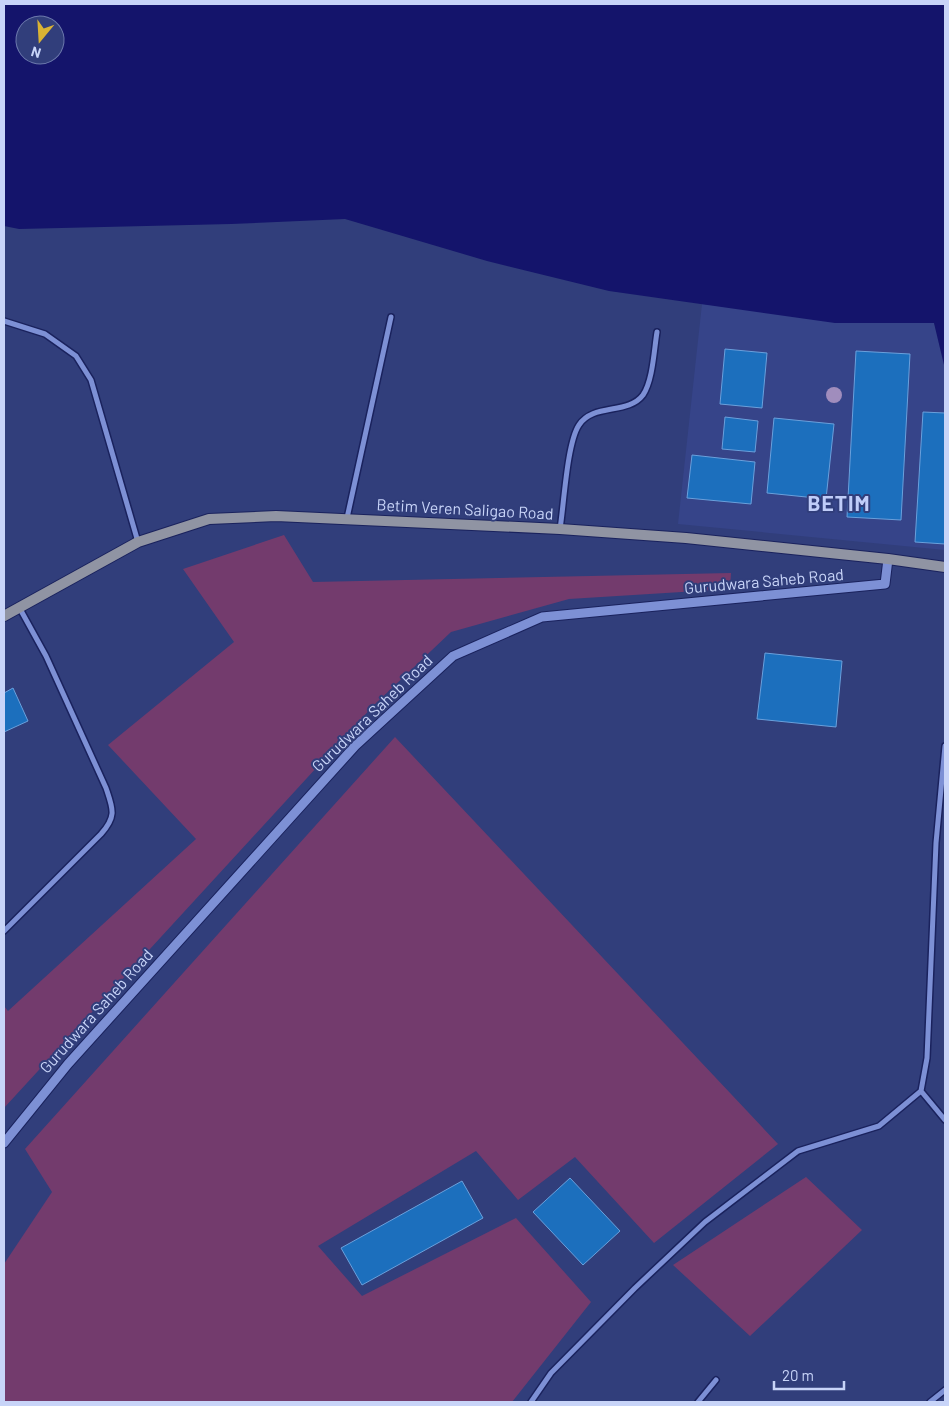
<svg xmlns="http://www.w3.org/2000/svg" width="949" height="1406" font-family="Barlow,sans-serif">
  <rect width="100%" height="100%" fill="#313e7b"/>
  <path fill="#364489" d="M 702,304 L 934,323 L 945,369 L 945,550 L 678,524 Z"/>
  <path fill="#733b6d" d="M 284,535 L 313,582 L 731,573 L 730,589 L 569,599 L 451,632 L 374,705 L 4,1108 L 4,1006 L 8,1011 L 196,839 L 108,745 L 234,642 L 183,569 Z
    M 395,737 L 778,1144 L 654,1243 L 575,1157 L 518,1200 L 476,1151 L 318,1246 L 362,1296 L 516,1218 L 591,1302 L 512,1402 L 4,1402 L 4,1264 L 52,1192 L 25,1149 Z
    M 806,1177 L 862,1230 L 750,1336 L 673,1265 Z"/>
  <path fill="#14146b" fill-rule="evenodd" d="M 4,4 L 945,4 L 945,369 L 934,323 L 835,323 L 609,291 L 487,261 L 345,219 L 231,224 L 19,229 L 4,226 ZM 25,25 L 55,25 L 55,55 L 25,55 Z"/>
  <path fill="#1c6fbd" stroke="#6aa0dc" d="M 725,349 L 767,353 L 762,408 L 720,404 Z
    M 856,351 L 910,354 L 901,520 L 847,517 Z
    M 923,412 L 945,413 L 945,544 L 915,542 Z
    M 725,417 L 758,421 L 755,452 L 722,449 Z
    M 774,418 L 834,424 L 826,499 L 767,493 Z
    M 692,455 L 755,462 L 751,504 L 687,498 Z
    M 765,653 L 842,661 L 836,727 L 757,719 Z
    M 13,688 L 28,721 L 4,732 L 4,693 Z
    M 570,1178 L 620,1231 L 583,1265 L 533,1212 Z
    M 462,1181 L 483,1218 L 362,1285 L 341,1248 Z"/>
  <g fill="none" stroke-linecap="round" stroke-linejoin="round">
    <g stroke="#1a225d" stroke-width="8">
      <path id="minor" d="M 4,321 L 45,334 L 76,356 L 91,380 L 138,542
        M 347,518 L 391,317
        M 560,529 C 564,504 567,443 579,425 C 593,403 628,415 643,395 C 653,380 654,350 657,332
        M 4,931 L 101,834 C 117,816 113,809 106,788 L 46,656 L 19,607
        M 921,1091 L 945,1120
        M 531,1402 L 551,1373 L 635,1288 L 705,1222 L 798,1151 L 879,1126 L 921,1091 L 927,1058 L 936,843 L 945,746
        M 698,1402 L 716,1380
        M 930,1402 L 945,1390"/>
    </g>
    <g stroke="#1a225d" stroke-width="11">
      <path id="tertiary" d="M 4,1143 L 68,1064 L 355,746 L 453,656 L 542,617 L 885,584 L 888,559"/>
    </g>
    <g stroke="#1a225d" stroke-width="12">
      <path id="secondary" d="M 4,616 L 138,542 L 209,519 L 276,516 L 560,529 L 686,538 L 888,559 L 945,567"/>
    </g>
    <use href="#minor" stroke="#7d90d5" stroke-width="5"/>
    <use href="#tertiary" stroke="#7d90d5" stroke-width="9"/>
    <use href="#secondary" stroke="#9094a3" stroke-width="10"/>
  </g>
  <circle fill="#a08dbd" cx="834" cy="395" r="8"/>
  <g text-anchor="middle" stroke-width="4" stroke-linejoin="round" paint-order="stroke">
    <g font-size="16" fill="#c8d4f8" stroke="#313e7b">
      <text transform="translate(465 509) rotate(3)" y="6">Betim Veren Saligao Road</text>
      <text transform="translate(764 581) rotate(-5)" y="6">Gurudwara Saheb Road</text>
      <text transform="translate(372 713) rotate(-44)" y="6">Gurudwara Saheb Road</text>
      <text transform="translate(96 1011) rotate(-48)" y="6">Gurudwara Saheb Road</text>
    </g>
    <g font-size="21" font-weight="bold" letter-spacing="1" fill="#c0cdf9" stroke="#313e7b">
      <text x="839" y="511">BETIM</text>
    </g>
  </g>
  <rect width="949" height="1406" fill="none" stroke="#c8d4f8" stroke-width="10"/>
  <g transform="translate(40 40) rotate(198)"><circle r="24" fill="#313e7b" stroke="#6d7aad"/>
  <path d="M0-4L9 19L0 12L-9 19Z" fill="#d9b334"/>
  <text y="-8" font-size="14" font-weight="bold" text-anchor="middle" fill="#c8d4f8">N</text>
  </g>
  <path d="M774 1381v8h70v-8" fill="none" stroke="#c8d4f8" stroke-width="2.5"/>
  <text x="782" y="1381" font-size="15" fill="#c8d4f8" stroke="#313e7b" stroke-width="4" paint-order="stroke">20 m</text>
</svg>
